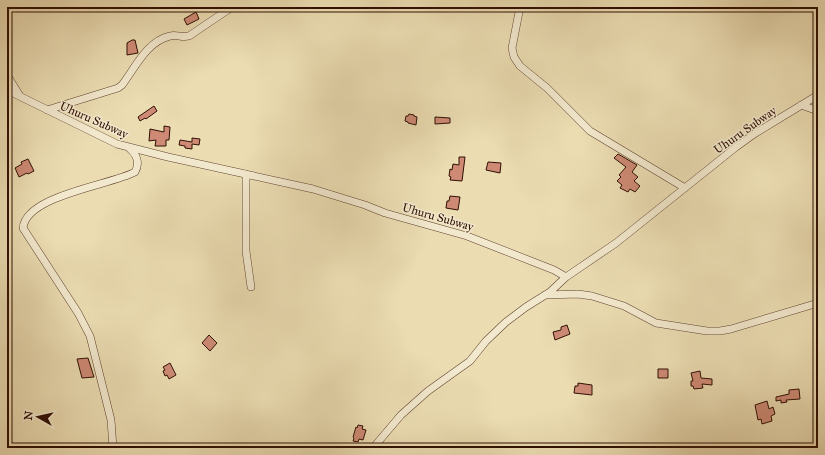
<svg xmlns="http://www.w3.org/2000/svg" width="825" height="455" font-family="'IM FELL Great Primer',serif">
  <rect width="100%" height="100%" fill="#ebdcb2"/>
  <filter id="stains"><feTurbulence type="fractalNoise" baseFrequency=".005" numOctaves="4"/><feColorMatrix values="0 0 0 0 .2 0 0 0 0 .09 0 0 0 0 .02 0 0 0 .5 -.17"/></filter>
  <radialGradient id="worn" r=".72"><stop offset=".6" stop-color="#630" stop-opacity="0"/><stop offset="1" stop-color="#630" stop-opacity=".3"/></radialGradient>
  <path fill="#ce8a75" stroke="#2f0f03" d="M 196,12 L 199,19 L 187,25 L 184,19 Z
    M 132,40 L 135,40 L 138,53 L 127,55 L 127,43 Z
    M 154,106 L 157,111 L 146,119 L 145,118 L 140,121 L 138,117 Z
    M 409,114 L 414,115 L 414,116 L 417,117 L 416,125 L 408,123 L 408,122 L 405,121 L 406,116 L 408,116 Z
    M 435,117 L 450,118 L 450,123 L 435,124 Z
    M 164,126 L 170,127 L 169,140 L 166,140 L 166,146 L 155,146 L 156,140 L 149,141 L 150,129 L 164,132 Z
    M 192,138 L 200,139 L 199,145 L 192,144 L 192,149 L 185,148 L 185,146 L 179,145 L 180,140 L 192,142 Z
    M 618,154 L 637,165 L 632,172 L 638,177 L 634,181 L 640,186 L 635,192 L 630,189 L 628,192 L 620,188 L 622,185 L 617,181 L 621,177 L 619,175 L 626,167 L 614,158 Z
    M 459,157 L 465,157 L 462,181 L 450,180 L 451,177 L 449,176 L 450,169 L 452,170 L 453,164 L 459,165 Z
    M 28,159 L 34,171 L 28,174 L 27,173 L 19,177 L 15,168 L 22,164 L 21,162 Z
    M 488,162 L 501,163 L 500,173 L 486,170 Z
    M 450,196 L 460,197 L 458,210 L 446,208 L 447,201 L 449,201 Z
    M 567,325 L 570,334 L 555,340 L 553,332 L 561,330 L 561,327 Z
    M 209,335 L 217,343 L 210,351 L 202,343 Z
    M 88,358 L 94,377 L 82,378 L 77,359 Z
    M 170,363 L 176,375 L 169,379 L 167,375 L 165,376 L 163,371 L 165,370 L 163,367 Z
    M 658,369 L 668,369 L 668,378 L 658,378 Z
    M 700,371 L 701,378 L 712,379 L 712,385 L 702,384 L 703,388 L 694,389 L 693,386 L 691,386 L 691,381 L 693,381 L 691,373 Z
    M 578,383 L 592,385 L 592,395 L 574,393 L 575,386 L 578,386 Z
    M 799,389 L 800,399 L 786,400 L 787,402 L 781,403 L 781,400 L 776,401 L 776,397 L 789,394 L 789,390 Z
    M 767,401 L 769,409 L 773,407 L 775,414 L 771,416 L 772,421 L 762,424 L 761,419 L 758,420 L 755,405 Z
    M 358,425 L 363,426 L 362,429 L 366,430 L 363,440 L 359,439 L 358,442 L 353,441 L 354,438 L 353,437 L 356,427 L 357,428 Z"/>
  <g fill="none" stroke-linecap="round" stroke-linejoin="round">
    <g stroke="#5e422f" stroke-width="8">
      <path id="minor" d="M 520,7 L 512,48 L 514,57 L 520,66 L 547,88 L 590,131 L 685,188
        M 7,75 L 20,96
        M 7,90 L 117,144 L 168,157 L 313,189 L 365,205 L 385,213 L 467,236 L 554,270 L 566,277
        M 801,105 L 818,111
        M 47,110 L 118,88 L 122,85 C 135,68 147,41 170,36 C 176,34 182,38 189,36 L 232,7
        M 246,174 L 246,251 L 251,287
        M 545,295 L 578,294 L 592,296 L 624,306 L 656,323 L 707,331 L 720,331 L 731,329 L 818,303
        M 113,448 L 111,420 L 90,336 L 78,313 L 23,228 C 26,195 111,185 135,172 C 140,163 137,155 130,149
        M 373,448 L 401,415 L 428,391 L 470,361 L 486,341 L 506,322 L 526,307 L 550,292 L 566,277 L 616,243 L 736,147 L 754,134 L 818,95"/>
    </g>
    <use href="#minor" stroke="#f2e8cd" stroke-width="7"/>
  </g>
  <g text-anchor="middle" stroke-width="3" stroke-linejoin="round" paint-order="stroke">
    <g font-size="12" fill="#2f0f03" stroke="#f2e8cd">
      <text transform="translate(94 120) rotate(24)" y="4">Uhuru Subway</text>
      <text transform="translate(745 130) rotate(-35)" y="4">Uhuru Subway</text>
      <text transform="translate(438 217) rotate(16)" y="4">Uhuru Subway</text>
    </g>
  </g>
  <rect width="825" height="455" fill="none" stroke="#ebdcb2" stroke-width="24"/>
  <rect x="8" y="8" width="809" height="439" fill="none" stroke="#2f0f03" stroke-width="2"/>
  <rect x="12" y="12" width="801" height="431" fill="none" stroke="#2f0f03"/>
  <g transform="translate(38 417) rotate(278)" stroke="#f2e8cd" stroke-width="3" paint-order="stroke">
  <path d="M0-3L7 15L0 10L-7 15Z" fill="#2f0f03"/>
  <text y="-6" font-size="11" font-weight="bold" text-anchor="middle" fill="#2f0f03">N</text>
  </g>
  <rect width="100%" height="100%" filter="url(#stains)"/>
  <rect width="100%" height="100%" fill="url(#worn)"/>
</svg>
